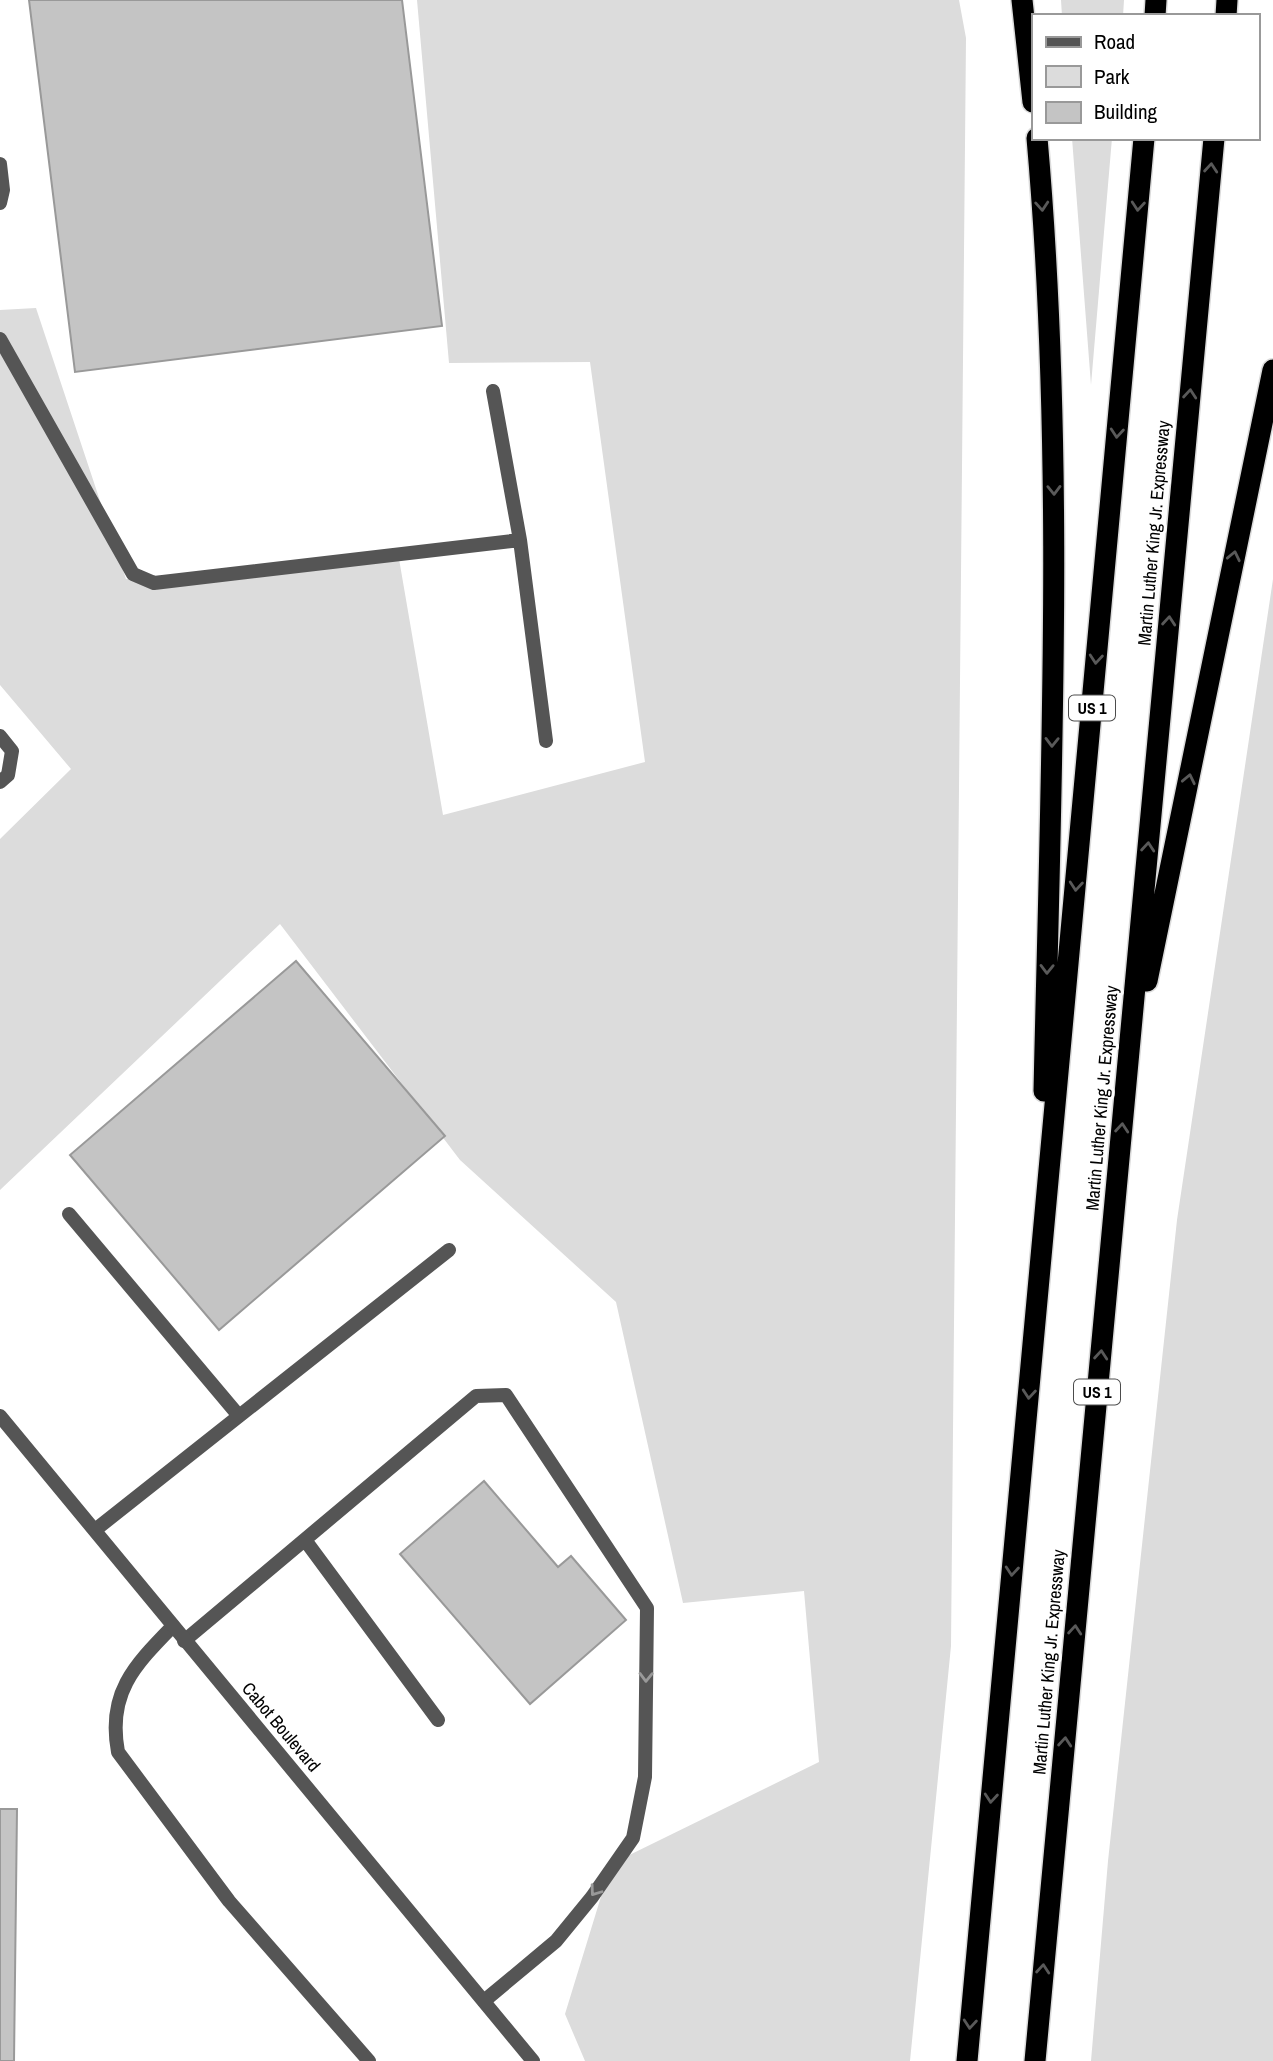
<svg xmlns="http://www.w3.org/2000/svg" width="1273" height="2061" font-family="'Archivo Narrow',sans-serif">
  <rect width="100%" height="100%" fill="#fff"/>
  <path fill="#dcdcdc" d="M 417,0 L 959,0 L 966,38 L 951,1646 L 910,2061 L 585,2061 L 565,2014 L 611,1864 L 819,1762 L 804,1591 L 683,1603 L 616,1302 L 460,1160 L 280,924 L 0,1190 L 0,839 L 71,769 L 0,685 L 0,310 L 36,308 L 126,579 L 398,553 L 443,815 L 645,762 L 590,362 L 449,363 Z
    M 1061,0 L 1124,0 L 1123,16 L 1062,16 Z
    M 1072,138 L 1112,138 L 1091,385 Z
    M 1273,579 L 1273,2061 L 1091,2061 L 1108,1861 L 1177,1220 Z"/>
  <path fill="#c4c4c4" stroke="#999" stroke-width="2" d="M 29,0 L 402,0 L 442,326 L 75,372 Z
    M 296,961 L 445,1136 L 219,1330 L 70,1155 Z
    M 484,1481 L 558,1567 L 571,1556 L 626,1620 L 530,1704 L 400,1554 Z
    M 0,1809 L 17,1809 L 14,2061 L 0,2061 Z"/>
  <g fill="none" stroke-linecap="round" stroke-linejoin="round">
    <g stroke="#dbdbdb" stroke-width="24">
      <path id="highway" d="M 1022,0 L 1033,102
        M 1155,16 L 1156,0
        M 1226,16 L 1227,0
        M 1037,138 C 1065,455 1051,773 1044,1091
        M 1147,981 L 1273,370
        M 967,2061 L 1144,138
        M 1035,2061 L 1214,138"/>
    </g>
    <path stroke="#555" stroke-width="14" d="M 0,164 L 3,190 L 0,203
      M 0,339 L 133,574 L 154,583 L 520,540 L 546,741
      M 493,391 L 520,540
      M 0,736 L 12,751 L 8,775 L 0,782
      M 69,1214 L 239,1416
      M 95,1530 L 449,1250
      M 305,1540 L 438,1720
      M 173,1626 C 134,1666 107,1693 118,1752 L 229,1901 L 369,2061
      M 184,1641 L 476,1396 L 506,1395 L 647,1608 L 645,1777 L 633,1838 L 592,1897 L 556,1941 L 484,2001"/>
    <path stroke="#555" stroke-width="14" d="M 0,1416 L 533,2061"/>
    <use href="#highway" stroke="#000" stroke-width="21"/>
  </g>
  <defs><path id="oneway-chevron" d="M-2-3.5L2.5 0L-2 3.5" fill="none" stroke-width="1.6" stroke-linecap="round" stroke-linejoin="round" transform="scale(1.75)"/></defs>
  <g stroke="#595959">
    <use href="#oneway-chevron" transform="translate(1211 168) rotate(-85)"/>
    <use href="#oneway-chevron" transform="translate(1042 206) rotate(86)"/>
    <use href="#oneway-chevron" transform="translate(1138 206) rotate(95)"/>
    <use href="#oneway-chevron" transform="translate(1190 394) rotate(-85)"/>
    <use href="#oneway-chevron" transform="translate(1117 433) rotate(95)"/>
    <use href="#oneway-chevron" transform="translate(1054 490) rotate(89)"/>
    <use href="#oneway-chevron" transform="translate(1234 556) rotate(-78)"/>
    <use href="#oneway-chevron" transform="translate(1169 621) rotate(-85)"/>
    <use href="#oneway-chevron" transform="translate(1096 659) rotate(95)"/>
    <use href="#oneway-chevron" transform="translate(1052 742) rotate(91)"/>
    <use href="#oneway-chevron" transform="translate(1189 779) rotate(-78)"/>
    <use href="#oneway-chevron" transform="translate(1148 847) rotate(-85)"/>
    <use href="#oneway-chevron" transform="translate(1076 886) rotate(95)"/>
    <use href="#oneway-chevron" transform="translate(1047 969) rotate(91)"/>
    <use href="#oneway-chevron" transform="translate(1122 1128) rotate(-85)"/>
    <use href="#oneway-chevron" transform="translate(1101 1355) rotate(-85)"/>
    <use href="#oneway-chevron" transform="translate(1029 1394) rotate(95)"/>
    <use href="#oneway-chevron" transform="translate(1012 1571) rotate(95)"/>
    <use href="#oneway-chevron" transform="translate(1075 1630) rotate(-85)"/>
    <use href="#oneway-chevron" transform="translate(1065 1742) rotate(-85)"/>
    <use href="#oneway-chevron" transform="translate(991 1798) rotate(95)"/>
    <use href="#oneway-chevron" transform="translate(1043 1969) rotate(-85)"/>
    <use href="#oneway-chevron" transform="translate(970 2024) rotate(95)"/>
  </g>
  <g stroke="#999">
    <use href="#oneway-chevron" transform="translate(646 1677) rotate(91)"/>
    <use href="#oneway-chevron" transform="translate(595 1891) rotate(126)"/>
  </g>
  <g text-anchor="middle" stroke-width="6" stroke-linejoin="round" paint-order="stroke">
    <g fill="#fff" stroke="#4c4c4c" stroke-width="2">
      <rect x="1069" y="695.5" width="46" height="25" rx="5"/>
      <rect x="1074" y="1379.5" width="46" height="25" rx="5"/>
    </g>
    <g font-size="16" font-weight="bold" fill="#000">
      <text x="1092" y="714">US 1</text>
      <text x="1097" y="1398">US 1</text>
    </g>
    <g font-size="18" fill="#000" stroke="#fff">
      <text transform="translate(1154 533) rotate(-85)" y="6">Martin Luther King Jr. Expressway</text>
      <text transform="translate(1102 1098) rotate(-85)" y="6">Martin Luther King Jr. Expressway</text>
      <text transform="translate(1049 1662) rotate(-85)" y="6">Martin Luther King Jr. Expressway</text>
      <text transform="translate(281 1727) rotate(50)" y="6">Cabot Boulevard</text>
    </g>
  </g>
  <rect x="1032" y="14" width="228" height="126" fill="#ffffff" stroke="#999999" stroke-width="2"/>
  <rect x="1046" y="37" width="35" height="10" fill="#555555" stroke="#999999" stroke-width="2"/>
  <text x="1094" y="49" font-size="21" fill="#000000">Road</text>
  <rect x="1046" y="66" width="35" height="21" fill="#dcdcdc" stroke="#999999" stroke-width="2"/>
  <text x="1094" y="84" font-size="21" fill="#000000">Park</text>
  <rect x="1046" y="102" width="35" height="21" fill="#c4c4c4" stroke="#999999" stroke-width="2"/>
  <text x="1094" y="119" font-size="21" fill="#000000">Building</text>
</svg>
